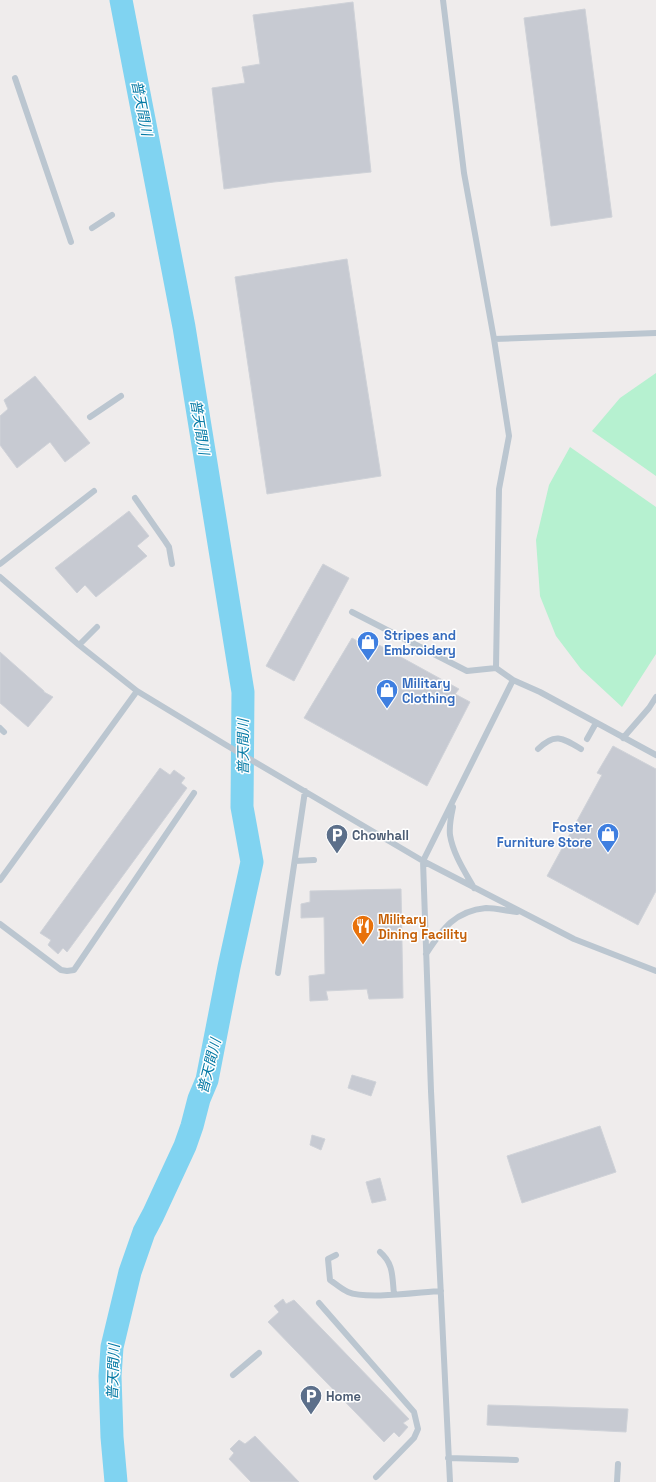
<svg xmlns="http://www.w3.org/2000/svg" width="656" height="1482" font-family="'Space Grotesk','Noto Sans JP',sans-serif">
  <rect width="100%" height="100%" fill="#efecec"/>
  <path fill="#b6f1d0" d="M 656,373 L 656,476 L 592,431 L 620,398 Z
    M 570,447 L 656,507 L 656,654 L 622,707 L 581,669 L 556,636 L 540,596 L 536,540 L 549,485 Z"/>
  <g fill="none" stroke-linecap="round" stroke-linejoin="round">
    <path stroke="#80d3f1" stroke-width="23" d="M 116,1482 L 112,1437 L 110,1376 L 112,1347 L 130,1272 L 144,1232 L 153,1215 L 185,1146 L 192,1126 L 199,1099 L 207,1080 L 229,967 L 252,862 L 242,807 L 243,692 L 184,327 L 121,0"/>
  </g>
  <path fill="#c7cad2" stroke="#cfd2d8" d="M 353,2 L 371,172 L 274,182 L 224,189 L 212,88 L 245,83 L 242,67 L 260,64 L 253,15 Z
    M 585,9 L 612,217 L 551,226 L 524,18 Z
    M 347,259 L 381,476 L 267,494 L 235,277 Z
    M 35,376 L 90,443 L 65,462 L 50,442 L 17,468 L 0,445 L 0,416 L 8,409 L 4,400 Z
    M 129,511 L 149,536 L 137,546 L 147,556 L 96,597 L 85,585 L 77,593 L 55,568 Z
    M 323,564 L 349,578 L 294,681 L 266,666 Z
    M 352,638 L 364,645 L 368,639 L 459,689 L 455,694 L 470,702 L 427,786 L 304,718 Z
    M 0,652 L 44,691 L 44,692 L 53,697 L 28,727 L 0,703 Z
    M 613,746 L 656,769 L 656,891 L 638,925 L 547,876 L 602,775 L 597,773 Z
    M 160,768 L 170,775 L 174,770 L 185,778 L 181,783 L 187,788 L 67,952 L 63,948 L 58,954 L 48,945 L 51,940 L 40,933 Z
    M 401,889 L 403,998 L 369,999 L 367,989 L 326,991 L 328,1000 L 310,1001 L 309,976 L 325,974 L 324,917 L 301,918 L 301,904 L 310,902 L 310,891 Z
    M 352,1075 L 376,1082 L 371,1096 L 348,1088 Z
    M 600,1126 L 616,1172 L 522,1203 L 507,1156 Z
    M 312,1135 L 325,1139 L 321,1150 L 310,1145 Z
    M 380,1178 L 386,1200 L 372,1203 L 366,1182 Z
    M 283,1299 L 286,1304 L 294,1300 L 409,1419 L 403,1423 L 408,1427 L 399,1437 L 394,1432 L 384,1442 L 268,1322 L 279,1312 L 274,1306 Z
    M 488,1405 L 628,1409 L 626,1432 L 487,1425 Z
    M 255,1436 L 299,1482 L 251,1482 L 229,1459 L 234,1453 L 230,1449 L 239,1440 L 245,1444 Z"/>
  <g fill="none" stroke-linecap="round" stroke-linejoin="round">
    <path stroke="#bbc6d0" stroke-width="6" d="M 443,0 L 464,173 L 494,339 L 509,436 L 499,489 L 496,668 L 513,680 L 540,692 L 656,755
      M 15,78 L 71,242
      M 92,228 L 112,215
      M 494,339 L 656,333
      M 90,417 L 121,396
      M 135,498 L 165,541 L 169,547 L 172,564
      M 0,564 L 94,491
      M 0,577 L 79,645 L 137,691 L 226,745 L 423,861 L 574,939 L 656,971
      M 352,612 L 467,671 L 496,668
      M 79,645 L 97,627
      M 0,728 L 4,732
      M 623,738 L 649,708 L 656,697
      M 587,739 L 596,723
      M 538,749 C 555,732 563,738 581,749
      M 453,807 C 451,816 449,826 450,835 C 453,854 465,872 474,888
      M 295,861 L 314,860
      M 0,880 L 137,691
      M 0,924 L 61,970 L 67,971 L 74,970 L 194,793
      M 426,954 C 442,930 454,911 486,908 C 496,908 507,911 517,912
      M 278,973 L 305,791
      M 380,1252 C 394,1264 392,1277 394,1294
      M 336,1255 L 328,1259 L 330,1280 C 336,1284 341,1289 348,1292 C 366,1300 420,1292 441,1291
      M 319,1303 L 414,1412 L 418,1429 L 414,1438 L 376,1477
      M 233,1375 L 259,1353
      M 448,1458 L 516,1460
      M 450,1482 L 431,1091 L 423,861 L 513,680
      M 617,1482 L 618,1464"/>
  </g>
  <defs>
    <g id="shop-pin" transform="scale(1.15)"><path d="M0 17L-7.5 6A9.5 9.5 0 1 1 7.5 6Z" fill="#3f7fe0" stroke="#fff"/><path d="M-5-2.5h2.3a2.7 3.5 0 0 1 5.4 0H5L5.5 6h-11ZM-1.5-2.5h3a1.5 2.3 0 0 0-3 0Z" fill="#fff"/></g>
    <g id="parking-pin" transform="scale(1.15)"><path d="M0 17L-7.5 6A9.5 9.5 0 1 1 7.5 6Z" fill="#5c6f8a" stroke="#fff"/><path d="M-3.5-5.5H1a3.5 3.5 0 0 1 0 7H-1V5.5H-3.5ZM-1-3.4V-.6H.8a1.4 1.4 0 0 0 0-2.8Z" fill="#fff"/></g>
    <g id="restaurant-pin" transform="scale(1.15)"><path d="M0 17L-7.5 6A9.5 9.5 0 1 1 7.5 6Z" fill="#e8710a" stroke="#fff"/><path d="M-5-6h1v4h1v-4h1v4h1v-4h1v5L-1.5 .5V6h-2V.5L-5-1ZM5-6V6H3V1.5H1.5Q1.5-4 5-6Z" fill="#fff"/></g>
  </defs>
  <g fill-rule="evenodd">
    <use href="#shop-pin" x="368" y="642"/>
    <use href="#shop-pin" x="387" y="690"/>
    <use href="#shop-pin" x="608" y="834"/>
    <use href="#parking-pin" x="337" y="835"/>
    <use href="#restaurant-pin" x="363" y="926"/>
    <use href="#parking-pin" x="311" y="1396"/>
  </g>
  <g text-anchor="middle" stroke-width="3" stroke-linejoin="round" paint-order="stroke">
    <g font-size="13" font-weight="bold" fill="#366cbe" stroke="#fff" text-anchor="start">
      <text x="384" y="640">Stripes and<tspan x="384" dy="15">Embroidery</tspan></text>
      <text x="402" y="688">Military<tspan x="402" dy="15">Clothing</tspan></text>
      <text x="592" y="832" text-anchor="end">Foster<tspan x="592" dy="15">Furniture Store</tspan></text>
    </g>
    <g font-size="13" font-weight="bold" fill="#4e5e75" stroke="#fff" text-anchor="start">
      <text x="352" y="840">Chowhall</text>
      <text x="326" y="1401">Home</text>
    </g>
    <g font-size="13" font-weight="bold" fill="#c56008" stroke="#fff" text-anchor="start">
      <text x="378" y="924">Military<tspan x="378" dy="15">Dining Facility</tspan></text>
    </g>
    <g font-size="14" font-style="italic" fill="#057aa5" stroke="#fff">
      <text transform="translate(142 108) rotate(79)" y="5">普天間川</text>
      <text transform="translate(200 427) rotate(81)" y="5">普天間川</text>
      <text transform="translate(243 747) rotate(-90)" y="5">普天間川</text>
      <text transform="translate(209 1066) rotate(-76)" y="5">普天間川</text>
      <text transform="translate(113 1372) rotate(-88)" y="5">普天間川</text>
    </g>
  </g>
</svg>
